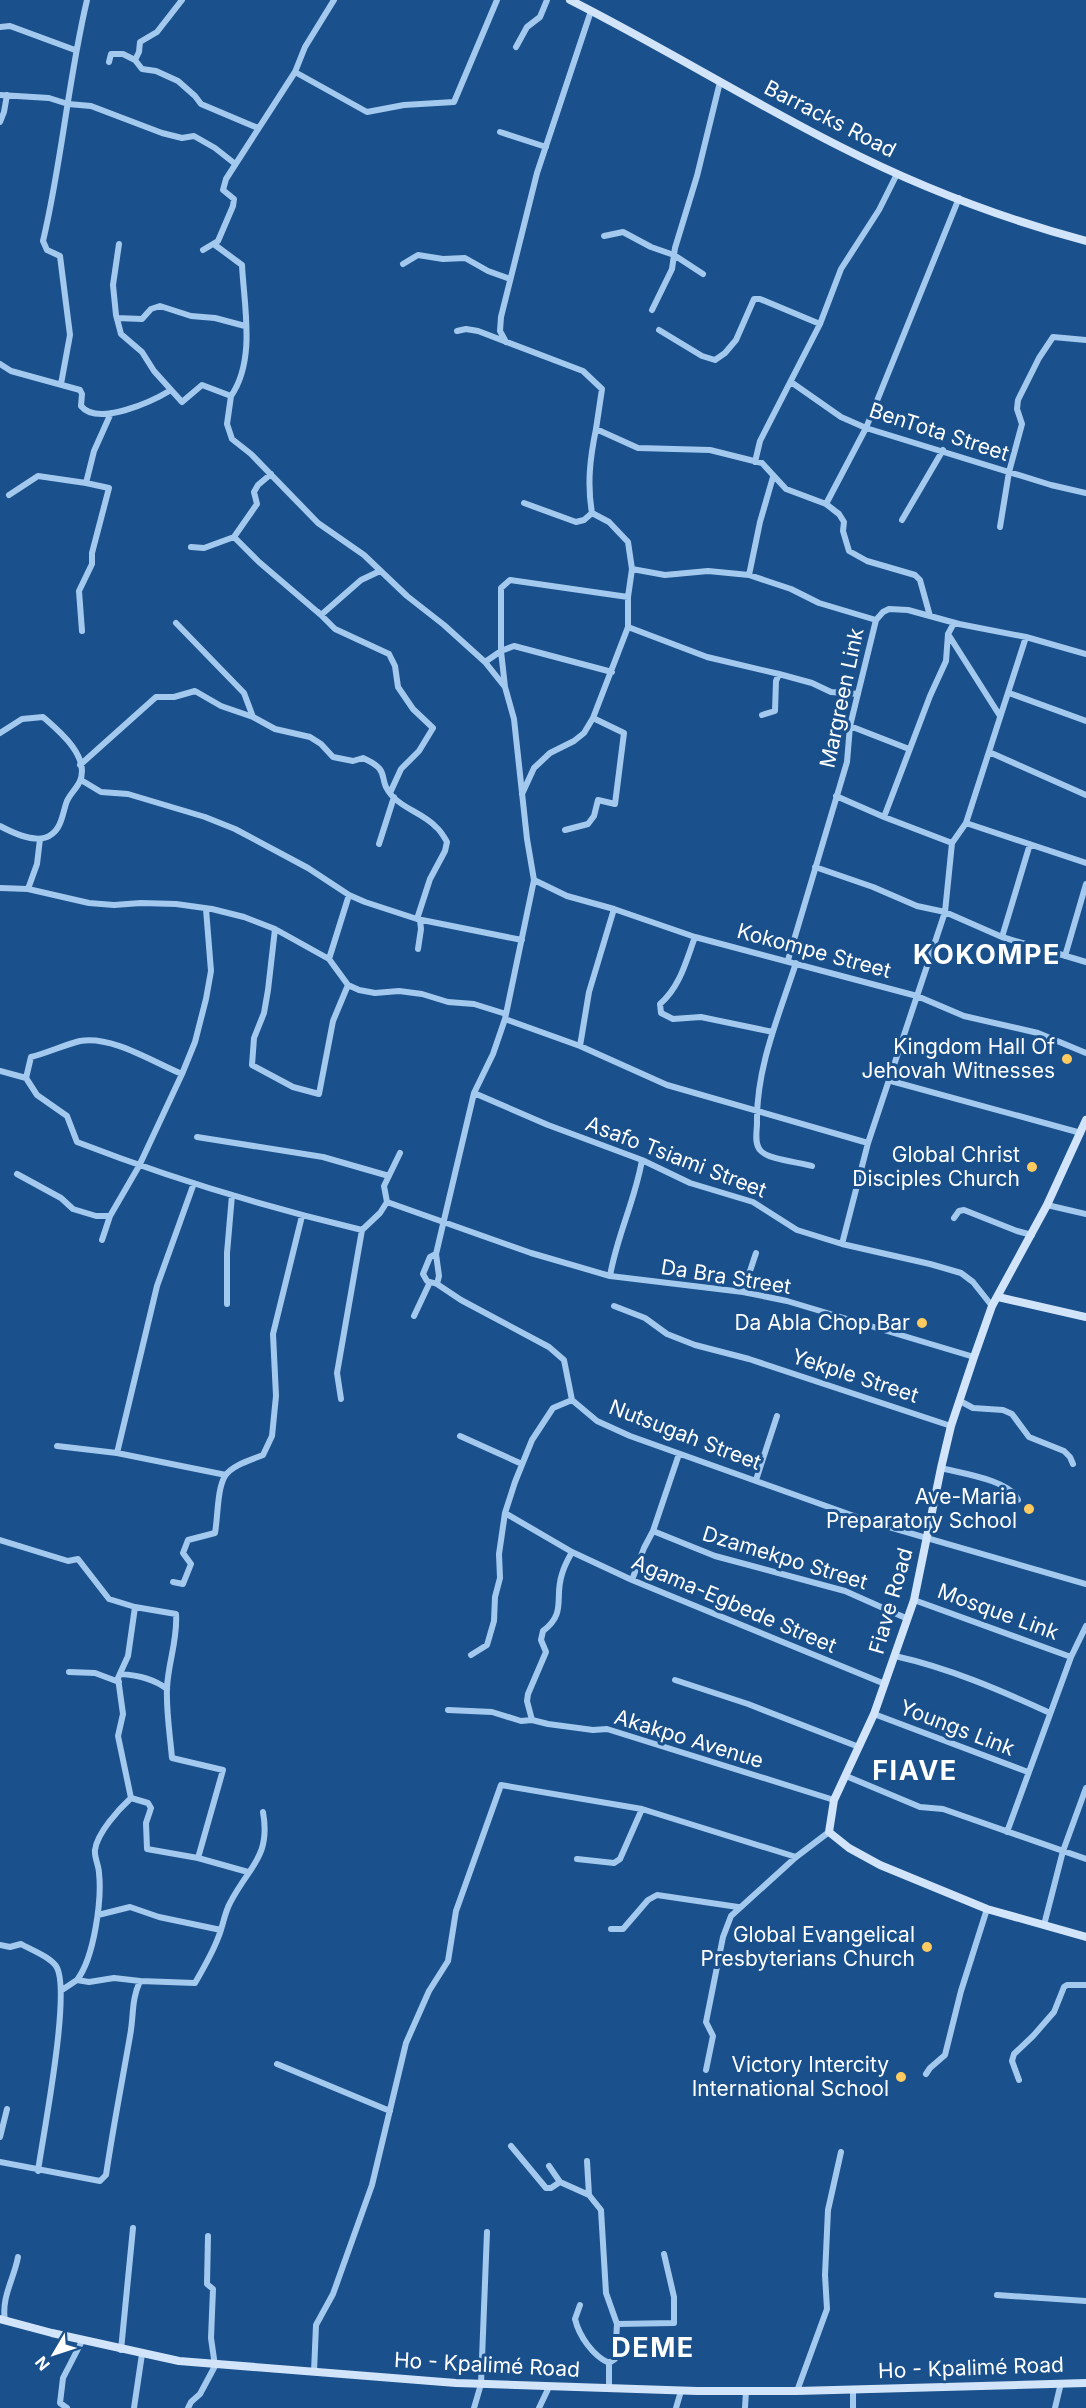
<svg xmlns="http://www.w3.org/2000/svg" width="1086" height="2408" font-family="Inter,sans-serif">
  <rect width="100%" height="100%" fill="#1a508b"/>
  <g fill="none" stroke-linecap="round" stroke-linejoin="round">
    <path stroke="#a4c9ee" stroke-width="6" d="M 0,27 L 10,26 L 75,50
      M 516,47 L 527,27 L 540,17 L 547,0
      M 135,60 L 142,69 L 156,71 L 178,81 L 195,96 L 201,104 L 258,128
      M 109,62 L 111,54 L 123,54 L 135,60 L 139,52 L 140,42 L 157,32 L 182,0
      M 295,72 L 367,112 L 404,105 L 454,102 L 497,0
      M 0,95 L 49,98 L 68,104 L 91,106 L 162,133 L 182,138 L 194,136 L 215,148 L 234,163
      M 0,122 L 4,112 L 7,95
      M 500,132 L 546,147
      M 604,236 L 623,232 L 651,247 L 674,255 L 703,274
      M 119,244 L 113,285 L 116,315 L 121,334 L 142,352 L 154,371 L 182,402 L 202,385 L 231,396 L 227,424 L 232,439 L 251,454 L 318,523 L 364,555 L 407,596 L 444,625 L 485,662 L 505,687 L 514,719 L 527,839 L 534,880 L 505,1019 L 493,1054 L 474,1093 L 436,1254 L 439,1276 L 437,1284 L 461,1300 L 549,1347 L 564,1360 L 572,1400 L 597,1421 L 630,1436 L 868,1521 L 1086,1584
      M 215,245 L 242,265 C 244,306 256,360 231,396
      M 203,250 L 218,241 L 233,206 L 234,199 L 223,190 L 226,179 L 295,72 L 305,47 L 334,0
      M 403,264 L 418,255 L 443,259 L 465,258 L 488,271 L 510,279
      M 652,310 L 672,269 L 675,248 L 697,176 L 720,82
      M 117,318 L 142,319 L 151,309 L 160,306 L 191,316 L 215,318 L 245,326
      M 659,330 L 702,356 L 715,360 L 725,353 L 736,340 L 754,299 L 760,299 L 820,324
      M 457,331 L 466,329 L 478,331 L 583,371 L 602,389 L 596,429
      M 506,342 L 500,331 L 501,317 L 537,173 L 591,11
      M 0,364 L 11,371 L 80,390 L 82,394 L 81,406 C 98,427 153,401 171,390
      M 791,382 L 841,417 L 866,428 L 1051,485 L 1086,493
      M 61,384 L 70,335 L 60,256 L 47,250 L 43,241 C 62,161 68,80 87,0
      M 755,462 L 760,441 L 820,324 L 841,269 L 879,210 L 897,174
      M 9,495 L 38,476 L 86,483 L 94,451 L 111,413
      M 524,503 L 576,522 L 584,520 L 592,513
      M 826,504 L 866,428 L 959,198
      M 902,520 L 943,450
      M 1000,527 L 1009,472 L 1022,424 L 1017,409 L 1018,400 L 1039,358 L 1053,337 L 1086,340
      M 234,537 L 259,562 L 321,615 L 361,580 L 380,571
      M 191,547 L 204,548 L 234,537 L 257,504 L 254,492 L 258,485 L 271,474
      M 632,569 L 665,575 L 708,571 L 749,575 L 791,589 L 819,603 L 876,620
      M 749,575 L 760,522 L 773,477
      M 318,612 L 335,629 L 389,654 L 395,666 L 398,687 L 413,709 L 433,728 L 419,751 L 401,769 L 390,793
      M 176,623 L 244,693 L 253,717
      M 628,627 L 707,657 L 779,674 L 812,683 L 831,692 L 858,694
      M 82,631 L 79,591 L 92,564 L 92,553 L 109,488 L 86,483
      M 948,634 L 1000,716
      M 485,662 L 501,651 L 514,646 L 612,672
      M 505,687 L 501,651 L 501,588 L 510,580 L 628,597
      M 1009,693 L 1086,721
      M 762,715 L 775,711 L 776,681 L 779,674
      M 850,726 L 909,749
      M 0,733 L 22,719 L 43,717 C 59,731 90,756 80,781 C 77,788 70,794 67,801 C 63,811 62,827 52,834 C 39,845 13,833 0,826
      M 989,752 L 1086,795
      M 80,765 L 156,697 L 174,697 L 195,691 L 221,706 L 253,717 L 275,729 L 310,737 L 321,744 L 333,757 L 353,761 L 363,758 C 394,772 375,778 393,797 C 406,810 424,814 436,827 C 441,831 444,837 447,842 L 445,851 L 430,879 L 417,919
      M 81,780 L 101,792 L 128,794 L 205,817 L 235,829 L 308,868 L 349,895 L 365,902 L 417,919 L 522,940
      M 522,794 L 534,768 L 550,753 L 574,741 L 584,733 L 593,718 L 628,627 L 628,597 L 632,569 L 628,542 L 609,522 L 592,513 C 587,484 590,458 596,429 L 638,448 L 710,450 L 762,463 L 786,489 L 826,504 L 839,514 L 844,522 L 843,531 L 849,551 L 867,561 L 915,575 L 920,580 L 930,616
      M 836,796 L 884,817 L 952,843
      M 884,817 L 930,696 L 946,661 L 948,634 L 954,623
      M 966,823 L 1086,863
      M 565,830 L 588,824 L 594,816 L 598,800 L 615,804 L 624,733 L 593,718
      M 379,844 L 394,797
      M 815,867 L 873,887 L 917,906 L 945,912 L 1002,937 L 1086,962
      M 534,880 L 567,896 L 614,909 L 695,937 L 917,996 L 964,1016 L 1038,1033 L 1086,1053
      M 0,888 L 28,889 L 89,903 L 114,905 L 141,903 L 176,904 L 212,909 L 244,917 L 275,929 L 329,959 L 348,985 L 359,990 L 375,993 L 399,991 L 422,994 L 448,1002 L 474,1004 L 506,1014
      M 28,889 L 37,864 L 40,839
      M 275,929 L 268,990 L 264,1013 L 254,1038 L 252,1065 L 293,1087 L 319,1094 L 333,1021 L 348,985
      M 695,937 C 686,961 680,987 660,1004 L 661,1013 L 673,1019 L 701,1017 L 773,1032
      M 1002,937 L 1030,844
      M 418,949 L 421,929 L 420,920
      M 1065,956 L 1086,884
      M 329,959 L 349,895
      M 788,960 L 847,762 L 850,726 L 876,620 L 883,612 L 889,609 L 908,610 L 959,624 L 1026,637 L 1086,654
      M 796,963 C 779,1015 756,1068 757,1123 C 757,1131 754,1143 760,1150 C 768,1160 799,1162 812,1166
      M 505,1019 L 580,1046 L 667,1085 L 868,1143
      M 580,1046 L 589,992 L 614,909
      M 0,1071 L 26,1078
      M 182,1074 C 153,1062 111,1035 80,1041 C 64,1045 47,1053 31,1057 L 26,1078 L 37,1095 L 67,1116 L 77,1142 C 170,1178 265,1207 362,1230 L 380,1213 L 387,1202 L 384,1186 L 400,1153
      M 891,1081 L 1081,1133
      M 474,1093 L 548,1125 L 642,1160 L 690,1183 L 753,1202 L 797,1230 L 842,1244 L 930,1264 L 961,1273 L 973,1282 L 992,1306
      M 197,1137 L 323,1157 L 389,1176
      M 17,1174 L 61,1198 L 73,1209 L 96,1216 L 110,1216
      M 387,1202 L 531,1253 L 610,1276 L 743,1292 L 787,1301 L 974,1357
      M 1047,1205 L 1086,1214
      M 954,1218 L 959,1211 L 964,1210 L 1017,1231 L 1032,1235
      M 102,1240 L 110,1216 L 139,1166 L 182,1074 L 195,1042 L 206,999 L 211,971 L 206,909
      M 842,1244 L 868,1143 L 945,912 L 952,843 L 966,823 L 1026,637
      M 436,1254 L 430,1257 L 423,1274 L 427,1281 L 437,1284
      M 610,1276 C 617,1235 635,1201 642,1160
      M 743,1292 L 756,1253
      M 227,1304 L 227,1253 L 232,1195
      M 614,1306 L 645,1318 L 667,1334 L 695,1345 L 749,1359 L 951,1426
      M 414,1316 L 430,1282
      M 341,1399 L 337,1373 L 362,1230
      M 960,1401 L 973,1408 L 1003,1410 L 1012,1414 L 1029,1437 L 1064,1451 L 1070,1457 L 1073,1464
      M 460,1436 L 522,1464
      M 57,1446 L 117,1453 L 226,1475
      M 117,1453 L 157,1286 L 194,1183
      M 941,1468 C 960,1473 1011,1480 1018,1500
      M 756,1480 L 777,1416
      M 505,1513 L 572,1552 L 632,1580 L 885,1684
      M 653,1531 L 715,1556 L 845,1591 L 908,1619
      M 0,1540 L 68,1561 L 78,1559 L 109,1599 L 135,1607 L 128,1656 L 118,1678 L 123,1714 L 118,1736 L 131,1798 C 119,1809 97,1833 95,1850 C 94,1857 99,1866 99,1873 C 102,1900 94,1958 77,1980
      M 632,1580 L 644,1548 L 653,1531 L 679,1454
      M 173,1582 L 183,1584 L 191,1564 L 183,1553 L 188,1540 L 215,1533 C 218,1517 217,1489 225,1476 C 232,1465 251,1460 263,1455 L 272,1436 L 276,1396 L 273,1334 L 302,1216
      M 914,1600 L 1071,1657
      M 471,1655 L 487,1645 L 494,1621 L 495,1597 L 500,1578 L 499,1554 L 505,1513 L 515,1482 L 532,1440 L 553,1408 L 572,1400
      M 895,1656 C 949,1668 1000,1690 1050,1713
      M 69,1672 L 95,1673 L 119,1682
      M 120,1674 C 137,1675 153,1678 167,1689
      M 675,1680 L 748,1704 L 859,1747
      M 448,1710 L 492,1712 L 521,1721 L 532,1720 L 548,1724 L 593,1730 L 607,1729 L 834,1800
      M 874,1714 L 1028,1772
      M 532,1720 L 527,1701 L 528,1694 L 546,1652 L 541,1640 L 543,1631 C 567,1613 554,1598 562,1574 C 564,1567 568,1559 572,1552
      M 846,1776 L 920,1807 L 943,1809 L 1086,1859
      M 131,1798 L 148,1803 L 151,1808 L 146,1823 L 147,1849 L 198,1858 L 223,1770 L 172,1758 C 170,1735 166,1711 167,1688 C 168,1663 178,1639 176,1614 L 135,1607
      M 1007,1832 L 1071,1657 L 1086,1626
      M 198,1858 L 248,1872
      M 577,1859 L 614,1863 L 620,1859 L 642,1809
      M 98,1915 L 130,1907 L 159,1917 L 221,1930
      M 1044,1925 L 1063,1851 L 1086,1788
      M 611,1929 L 623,1929 L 648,1900 L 657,1895 L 738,1907
      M 0,1945 L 10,1947 L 21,1944 C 31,1950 49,1956 56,1966 C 72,1989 43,2135 38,2171
      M 62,1990 L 77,1980 L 89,1982 L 114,1978 L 140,1981
      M 277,2064 L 390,2111
      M 706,2070 L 713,2036 L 706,2022 L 723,1937 L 731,1916 L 796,1857 L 829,1832
      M 926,2074 L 930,2068 L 945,2055 L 961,1991 L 987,1909
      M 1019,2080 L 1012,2061 L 1014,2054 L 1033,2036 L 1054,2012 L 1064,1987 L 1067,1985 L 1086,1985
      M 0,2137 L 7,2109
      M 511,2146 L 546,2188 L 551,2188 L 560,2182
      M 587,2161 L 589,2195 L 601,2210 L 606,2293 L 617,2324 L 615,2359 L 609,2363 L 609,2389
      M 0,2162 L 100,2181 L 106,2175 C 113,2128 122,2082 130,2036 C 134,2015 131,2001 140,1981 L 195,1983 C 203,1969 212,1954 218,1938 C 223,1927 224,1914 230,1903 C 249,1866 271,1857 263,1812
      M 549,2166 L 560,2182 L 589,2195
      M 997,2295 L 1086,2301
      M 580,2305 L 575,2319 C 579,2336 593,2356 609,2363
      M 5,2321 C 1,2297 14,2279 18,2257
      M 617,2324 L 674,2323 L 674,2297 L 664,2254
      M 121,2350 L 133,2228
      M 314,2372 L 316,2325 L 333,2294 L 372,2185 L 406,2043 L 429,1991 L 448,1961 L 456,1911 L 501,1785 L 642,1809 L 796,1857
      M 797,2391 L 827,2309 L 825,2275 L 828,2210 L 841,2152
      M 67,2408 L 60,2403 L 63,2378 L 82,2341
      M 134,2408 L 142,2354
      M 188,2408 L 191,2402 L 200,2394 L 215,2366 L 211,2338 L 213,2289 L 207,2284 L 208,2236
      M 474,2408 L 481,2384 L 487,2232
      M 539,2408 L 549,2387
      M 676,2408 L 681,2391
      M 745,2408 L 746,2391
      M 853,2408 L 853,2390
      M 1055,2408 L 1061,2383"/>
    <path stroke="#d1e4fa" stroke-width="8" d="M 570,0 C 661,46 748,100 839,146 C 917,186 1001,218 1086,241
      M 1086,1120 L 1047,1205 L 992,1306 L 974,1357 L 951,1426 L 941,1468 L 914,1600 L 874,1714 L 834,1800 L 829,1832 L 849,1848 L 880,1865 L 987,1909 L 1086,1937
      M 998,1297 L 1086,1317
      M 0,2319 L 52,2333 L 179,2361 L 456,2383 L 697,2391 L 797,2391 L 1086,2383"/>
  </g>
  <g fill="#ffcb61" stroke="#1a508b" stroke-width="2">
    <circle cx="1067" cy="1059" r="6"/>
    <circle cx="1032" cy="1167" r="6"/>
    <circle cx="922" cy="1323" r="6"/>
    <circle cx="1029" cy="1509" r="6"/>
    <circle cx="927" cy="1947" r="6"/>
    <circle cx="901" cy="2077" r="6"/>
  </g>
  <g text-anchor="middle" stroke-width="6" stroke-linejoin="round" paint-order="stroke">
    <g font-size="21" fill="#fff" stroke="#1a508b">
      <text transform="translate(830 119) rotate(27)" y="7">Barracks Road</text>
      <text transform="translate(939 432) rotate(18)" y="7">BenTota Street</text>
      <text transform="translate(842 698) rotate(-78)" y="7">Margreen Link</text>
      <text transform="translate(814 951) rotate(15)" y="7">Kokompe Street</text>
      <text transform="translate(676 1157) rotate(21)" y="7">Asafo Tsiami Street</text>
      <text transform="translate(726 1277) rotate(9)" y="7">Da Bra Street</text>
      <text transform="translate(855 1376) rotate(18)" y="7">Yekple Street</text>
      <text transform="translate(685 1435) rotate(21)" y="7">Nutsugah Street</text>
      <text transform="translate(785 1558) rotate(17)" y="7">Dzamekpo Street</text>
      <text transform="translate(891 1601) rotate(-74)" y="7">Fiave Road</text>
      <text transform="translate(734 1604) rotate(23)" y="7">Agama-Egbede Street</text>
      <text transform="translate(998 1612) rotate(20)" y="7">Mosque Link</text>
      <text transform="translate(957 1728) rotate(21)" y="7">Youngs Link</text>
      <text transform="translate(689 1739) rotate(17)" y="7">Akakpo Avenue</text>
      <text transform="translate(487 2365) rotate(3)" y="7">Ho - Kpalimé Road</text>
      <text transform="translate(971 2368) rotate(-2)" y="7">Ho - Kpalimé Road</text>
    </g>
    <g font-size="21" fill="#fff" stroke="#1a508b" text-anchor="end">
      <text x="1055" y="1054">Kingdom Hall Of<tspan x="1055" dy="24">Jehovah Witnesses</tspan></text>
      <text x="1020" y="1162">Global Christ<tspan x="1020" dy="24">Disciples Church</tspan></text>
      <text x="910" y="1330">Da Abla Chop Bar</text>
      <text x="1017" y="1504">Ave-Maria<tspan x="1017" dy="24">Preparatory School</tspan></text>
      <text x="915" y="1942">Global Evangelical<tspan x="915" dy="24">Presbyterians Church</tspan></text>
      <text x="889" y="2072">Victory Intercity<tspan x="889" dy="24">International School</tspan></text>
    </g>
    <g font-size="27" font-weight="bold" letter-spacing="1.5" fill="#fff" stroke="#1a508b">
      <text x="987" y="964">KOKOMPE</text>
      <text x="915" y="1780">FIAVE</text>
      <text x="653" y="2357">DEME</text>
    </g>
  </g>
  <g transform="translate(54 2354) rotate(231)" stroke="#1a508b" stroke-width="4.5" paint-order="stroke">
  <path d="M0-4.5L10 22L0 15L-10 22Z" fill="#ffffff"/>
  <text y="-9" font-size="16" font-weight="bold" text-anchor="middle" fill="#ffffff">N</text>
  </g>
</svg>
